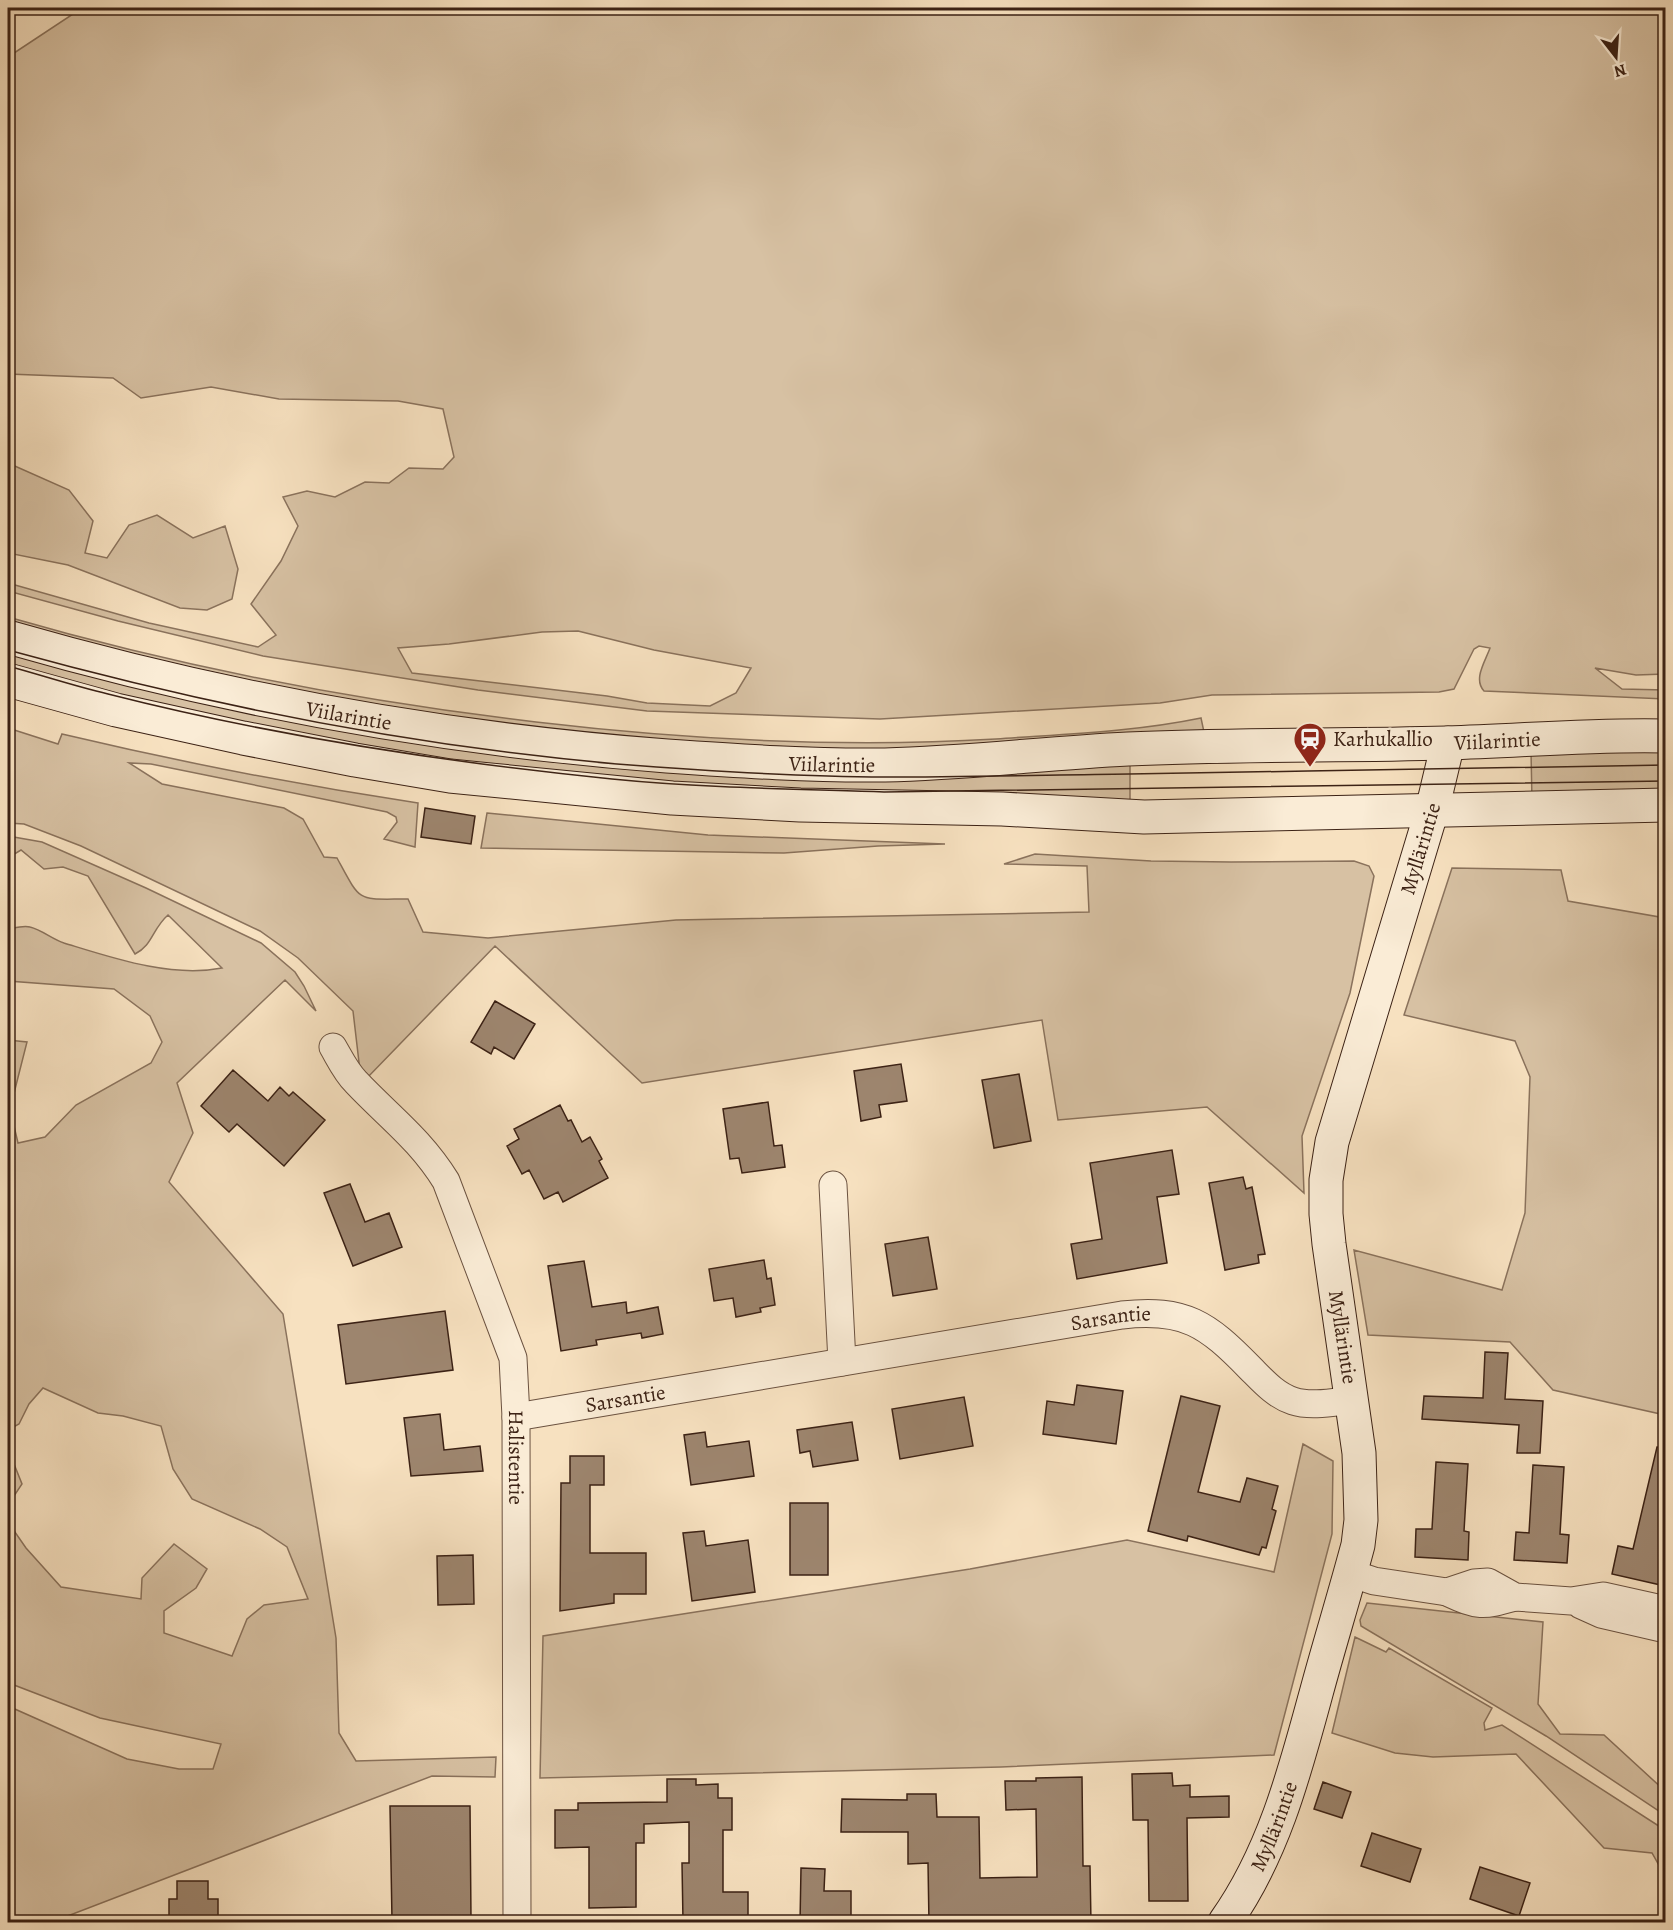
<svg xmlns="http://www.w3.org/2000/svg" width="1673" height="1930" font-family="Alegreya,serif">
  <rect width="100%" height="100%" fill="#f7e1c0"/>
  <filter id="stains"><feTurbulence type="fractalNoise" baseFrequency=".00333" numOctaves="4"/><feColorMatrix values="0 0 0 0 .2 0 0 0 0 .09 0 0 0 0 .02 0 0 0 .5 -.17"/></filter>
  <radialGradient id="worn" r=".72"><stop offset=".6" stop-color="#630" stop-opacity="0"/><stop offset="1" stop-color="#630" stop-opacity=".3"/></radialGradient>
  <path fill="#d7c1a3" stroke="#8a725c" stroke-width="1.5" fill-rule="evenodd" d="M 82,8 L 1665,8 L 1665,674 L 1636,675 L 1595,668 L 1622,689 L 1665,690 L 1665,699 L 1484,691 C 1473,679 1485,662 1490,648 L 1479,646 L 1474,649 L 1454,689 L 1439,692 L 1212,695 L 1160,703 L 880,719 L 647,711 L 478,690 L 263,656 L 118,621 L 8,591 L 8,583 L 149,623 L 258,647 L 276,635 L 251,604 L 281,561 L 298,526 L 283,497 L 307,491 L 335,497 L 365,482 L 389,483 L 409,468 L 443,469 L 454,457 L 443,409 L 398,401 L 279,399 L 211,387 L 141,398 L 113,378 L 8,374 L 8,57 ZM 578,631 L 654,650 L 751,668 L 736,693 L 710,706 L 647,703 L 607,696 L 412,673 L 398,648 L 449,644 L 542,632 Z
    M 8,463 L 69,490 L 93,521 L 85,553 L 107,558 L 129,525 L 157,515 L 193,538 L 225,526 L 238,569 L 232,599 L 207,610 L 180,608 L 68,565 L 8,553 Z
    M 8,617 C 180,667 358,701 536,722 C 689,740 843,748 996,739 C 1065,734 1133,732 1201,718 L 1204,732 L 828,755 L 447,723 L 8,628 Z
    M 8,648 L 394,733 L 1130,759 L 1130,809 L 483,772 L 8,675 Z
    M 8,728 L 58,744 L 62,734 C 180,762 298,785 418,803 L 415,847 L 384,839 L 397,822 L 396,817 L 387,812 L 151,764 L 129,763 L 162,784 L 284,808 L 303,819 L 324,857 L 337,858 C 362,904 356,899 408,899 L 423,932 L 488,938 L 676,920 L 1089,912 L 1087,866 L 1004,864 L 1035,854 L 1151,861 L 1231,862 L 1354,861 L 1369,866 L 1374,876 L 1350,993 L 1302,1136 L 1304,1193 L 1207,1107 L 1058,1120 L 1042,1020 L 642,1083 L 495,946 L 367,1078 L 360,1071 L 353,1011 L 298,958 L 260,931 L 81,846 L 24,824 L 8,823 Z
    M 1531,751 L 1665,751 L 1665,797 L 1532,801 Z
    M 487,813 L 708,835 L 945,844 L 878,846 L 784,853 L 481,848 Z
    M 8,836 L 42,842 L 146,888 L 261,943 L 295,972 L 304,986 L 316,1011 L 285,980 L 177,1083 L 193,1133 L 169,1182 L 283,1314 L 336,1638 L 339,1733 L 356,1761 L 496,1757 L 495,1777 L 432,1776 L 52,1922 L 8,1922 L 8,1706 L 127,1759 L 179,1769 L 213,1769 L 221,1744 L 100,1718 L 14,1685 L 8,1681 L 8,1522 L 26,1548 L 61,1587 L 141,1599 L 142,1578 L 174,1544 L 207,1569 L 196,1588 L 164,1611 L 164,1633 L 232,1656 L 247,1619 L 264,1605 L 308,1599 L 287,1547 L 260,1529 L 192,1499 L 173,1469 L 161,1426 L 123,1416 L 98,1413 L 43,1388 L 29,1404 L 19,1424 L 8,1430 L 8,1040 L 27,1042 L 10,1109 L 18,1143 L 45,1137 L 76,1105 L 151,1063 L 162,1042 L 150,1016 L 114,989 L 8,981 L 8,929 C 14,928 24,925 30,927 C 42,930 52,939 64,943 C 113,958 171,978 222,968 L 168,915 C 152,929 153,945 135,954 L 88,876 L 63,867 L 44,869 L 21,850 L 8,858 Z
    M 1452,868 L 1561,870 L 1568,901 L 1665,918 L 1665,1415 L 1553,1390 L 1510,1342 L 1368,1335 L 1354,1250 L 1502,1290 L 1525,1213 L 1530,1077 L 1515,1041 L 1404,1015 Z
    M 1303,1444 L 1333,1461 L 1332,1534 L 1274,1755 L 1001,1767 L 540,1778 L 543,1636 L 970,1569 L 1127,1540 L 1274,1572 Z
    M 8,1457 L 12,1459 L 22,1484 L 8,1505 Z
    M 1367,1603 L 1543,1622 L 1538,1704 L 1560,1734 L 1604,1735 L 1665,1791 L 1665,1815 L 1546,1736 L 1361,1626 L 1360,1620 Z
    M 1355,1637 L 1386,1652 L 1389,1648 L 1492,1708 L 1484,1723 L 1485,1730 L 1502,1725 L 1665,1830 L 1665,1876 L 1652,1853 L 1604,1848 L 1516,1754 L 1433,1757 L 1395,1753 L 1332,1733 Z"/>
  <path fill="#9d856e" stroke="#3c2215" stroke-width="1.5" d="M 425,808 L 475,816 L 471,844 L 421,837 Z
    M 495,1001 L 535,1024 L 514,1059 L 494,1047 L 491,1054 L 471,1042 Z
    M 901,1064 L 907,1101 L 879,1105 L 881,1117 L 861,1121 L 854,1071 Z
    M 233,1070 L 268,1101 L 280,1087 L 289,1096 L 293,1092 L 325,1120 L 284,1166 L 237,1124 L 229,1132 L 201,1106 Z
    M 1019,1074 L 1031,1141 L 994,1148 L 982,1080 Z
    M 768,1102 L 774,1146 L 782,1145 L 785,1167 L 742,1173 L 739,1158 L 730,1159 L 723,1109 Z
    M 560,1105 L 568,1121 L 571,1120 L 582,1142 L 590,1137 L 602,1159 L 599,1161 L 608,1178 L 563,1202 L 558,1192 L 544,1199 L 529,1170 L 522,1174 L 507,1146 L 519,1139 L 514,1129 Z
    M 1172,1150 L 1179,1194 L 1157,1197 L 1167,1263 L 1077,1279 L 1071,1244 L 1102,1239 L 1090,1163 Z
    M 1243,1177 L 1246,1189 L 1252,1187 L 1265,1254 L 1258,1255 L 1259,1263 L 1225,1270 L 1209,1183 Z
    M 350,1184 L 365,1222 L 389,1213 L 402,1247 L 353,1266 L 324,1193 Z
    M 928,1237 L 937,1289 L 893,1296 L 885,1244 Z
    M 764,1260 L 767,1279 L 771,1278 L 775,1305 L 760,1308 L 761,1312 L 736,1317 L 733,1298 L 714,1301 L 709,1269 Z
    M 584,1261 L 592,1307 L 626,1302 L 627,1313 L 658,1307 L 663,1334 L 642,1338 L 641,1333 L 596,1340 L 597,1345 L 561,1351 L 548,1266 Z
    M 445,1311 L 453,1370 L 346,1384 L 338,1325 Z
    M 1485,1352 L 1508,1353 L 1505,1399 L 1543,1401 L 1540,1453 L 1517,1453 L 1519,1425 L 1422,1419 L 1424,1396 L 1483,1398 Z
    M 1077,1385 L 1123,1391 L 1116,1444 L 1043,1434 L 1047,1401 L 1074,1405 Z
    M 1181,1396 L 1220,1406 L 1198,1492 L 1240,1502 L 1247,1478 L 1278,1486 L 1272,1509 L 1276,1511 L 1266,1548 L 1262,1547 L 1259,1555 L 1188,1536 L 1187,1541 L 1148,1531 Z
    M 964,1397 L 973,1446 L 900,1459 L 892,1409 Z
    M 440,1414 L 444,1450 L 480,1446 L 483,1471 L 411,1476 L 404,1418 Z
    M 852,1422 L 858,1460 L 813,1467 L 810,1451 L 800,1453 L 797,1430 Z
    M 705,1432 L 707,1447 L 749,1441 L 754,1476 L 691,1485 L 684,1435 Z
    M 1657,1447 L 1665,1448 L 1665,1586 L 1612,1574 L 1618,1546 L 1633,1549 Z
    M 570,1456 L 604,1456 L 604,1485 L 590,1485 L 590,1553 L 646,1553 L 646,1594 L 614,1594 L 614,1603 L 560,1611 L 561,1483 L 570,1483 Z
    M 1436,1462 L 1468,1464 L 1464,1531 L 1469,1532 L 1468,1560 L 1415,1557 L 1416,1529 L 1432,1529 Z
    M 1533,1465 L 1564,1467 L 1560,1534 L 1569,1535 L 1567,1563 L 1514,1560 L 1516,1532 L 1529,1533 Z
    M 790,1503 L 828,1503 L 828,1575 L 790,1575 Z
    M 704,1531 L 706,1546 L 748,1540 L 755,1592 L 692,1601 L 683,1533 Z
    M 473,1555 L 474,1604 L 438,1605 L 437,1556 Z
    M 1172,1773 L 1173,1786 L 1190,1785 L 1190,1797 L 1229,1796 L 1229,1817 L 1187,1818 L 1188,1901 L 1149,1901 L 1148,1820 L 1133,1820 L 1132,1774 Z
    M 1082,1777 L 1083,1866 L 1090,1866 L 1091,1923 L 1043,1923 L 1043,1918 L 978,1918 L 978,1923 L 929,1923 L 928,1863 L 908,1864 L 908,1832 L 841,1832 L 842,1799 L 907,1800 L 907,1794 L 936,1794 L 937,1817 L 979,1817 L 980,1878 L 1037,1877 L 1036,1809 L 1006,1810 L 1005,1781 L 1036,1781 L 1036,1778 Z
    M 667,1779 L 696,1779 L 696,1785 L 718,1784 L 718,1798 L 732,1798 L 732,1830 L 723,1830 L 723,1892 L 748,1892 L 748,1923 L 683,1921 L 682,1863 L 689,1863 L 689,1822 L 644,1824 L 644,1843 L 636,1843 L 636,1907 L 589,1908 L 589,1847 L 555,1848 L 555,1810 L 578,1810 L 578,1803 L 667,1802 Z
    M 1323,1782 L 1351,1792 L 1342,1818 L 1314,1809 Z
    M 390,1806 L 470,1806 L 471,1918 L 392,1920 Z
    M 1372,1833 L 1421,1849 L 1410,1882 L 1361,1866 Z
    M 1480,1867 L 1530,1883 L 1519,1916 L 1470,1899 Z
    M 801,1868 L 825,1869 L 824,1891 L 851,1891 L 851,1923 L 800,1923 Z
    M 177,1881 L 208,1881 L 208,1899 L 218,1899 L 218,1923 L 169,1923 L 169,1899 L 177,1899 Z"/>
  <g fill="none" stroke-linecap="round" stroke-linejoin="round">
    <g stroke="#6b5240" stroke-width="29">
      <g id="street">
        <path id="s1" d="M 333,1047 C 340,1059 346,1072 356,1082 C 389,1117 420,1139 446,1181 L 513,1358 L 516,1417 L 517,1922"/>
        <path d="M 833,1185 L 842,1362"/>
        <path id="s2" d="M 516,1417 L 1122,1315 C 1185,1308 1207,1324 1250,1368 C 1263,1381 1275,1395 1293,1401 C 1311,1407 1334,1402 1352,1400"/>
        <path d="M 1350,1573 L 1374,1581 L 1447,1592 L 1474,1583 L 1488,1582 L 1515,1597 L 1571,1601 L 1603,1596 L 1666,1610"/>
        <path d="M 1447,1592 C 1479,1607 1482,1606 1515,1597"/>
        <path d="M 1581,1605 L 1601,1614 L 1666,1629"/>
      </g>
    </g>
    <g stroke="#3c2215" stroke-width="35">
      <g id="secondary">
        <path id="s3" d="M 8,637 C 223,699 443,739 667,756 C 740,761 813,766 885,765 C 967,763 1047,753 1128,749 C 1235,744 1341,746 1447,743 C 1520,741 1593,734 1666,736"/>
        <path d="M 8,680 L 116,710 L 243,738 L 355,760 L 450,776 L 672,798 L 800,805 L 1002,809 L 1144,817 L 1666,805"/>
        <path id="s4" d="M 1225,1922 C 1274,1853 1295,1771 1317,1690 C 1330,1642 1345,1594 1358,1545 L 1361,1520 L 1359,1453 L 1329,1244 L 1326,1214 L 1326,1180 L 1332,1142 L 1432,810 L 1448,743"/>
      </g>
    </g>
    <use href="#street" stroke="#faecd6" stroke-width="27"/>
    <use href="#secondary" stroke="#faecd6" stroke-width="33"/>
    <path stroke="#3c2215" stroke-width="1.5" d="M 8,650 C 207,705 410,746 617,764 C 706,771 796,777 885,777 C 966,777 1047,775 1129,774 C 1308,771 1486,768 1666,765
      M 8,666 C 41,675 74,686 108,694 C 273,736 443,762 612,779 C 702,788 793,789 884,792 L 1666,781"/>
  </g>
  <defs>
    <g id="station-pin" transform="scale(1.725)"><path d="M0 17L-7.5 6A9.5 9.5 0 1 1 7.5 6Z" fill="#8f2418" stroke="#faecd6"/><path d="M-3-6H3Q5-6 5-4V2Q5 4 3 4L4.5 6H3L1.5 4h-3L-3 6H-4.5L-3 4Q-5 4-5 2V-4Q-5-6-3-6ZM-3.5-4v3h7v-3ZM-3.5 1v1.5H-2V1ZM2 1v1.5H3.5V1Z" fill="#fff"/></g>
  </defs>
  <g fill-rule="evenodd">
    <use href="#station-pin" x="1310" y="739"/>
  </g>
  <g text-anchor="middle" stroke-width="4.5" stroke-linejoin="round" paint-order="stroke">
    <g font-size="21" fill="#3c2215" stroke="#faecd6">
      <text dy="7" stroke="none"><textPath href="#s3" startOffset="350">Viilarintie</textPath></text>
      <text dy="7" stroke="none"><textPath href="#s3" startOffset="1502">Viilarintie</textPath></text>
      <text dy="7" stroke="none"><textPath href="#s3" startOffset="836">Viilarintie</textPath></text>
      <text dy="7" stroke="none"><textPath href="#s4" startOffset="1114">Myllärintie</textPath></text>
      <text dy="7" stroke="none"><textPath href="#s2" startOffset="603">Sarsantie</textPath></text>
      <text transform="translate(1343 1337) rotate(81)" y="7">Myllärintie</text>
      <text dy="7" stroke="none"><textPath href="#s2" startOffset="111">Sarsantie</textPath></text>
      <text dy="7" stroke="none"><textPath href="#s1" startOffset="465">Halistentie</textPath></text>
      <text dy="7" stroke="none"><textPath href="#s4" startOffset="108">Myllärintie</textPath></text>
    </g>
    <g font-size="21" fill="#3c2215" stroke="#faecd6" text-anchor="start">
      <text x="1333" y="746">Karhukallio</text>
    </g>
  </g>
  <rect width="1673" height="1930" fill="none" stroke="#f7e1c0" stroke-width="30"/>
  <rect x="9" y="9" width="1655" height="1912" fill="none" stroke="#3c2215" stroke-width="3"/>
  <rect x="15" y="15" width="1643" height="1900" fill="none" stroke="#3c2215" stroke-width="1.5"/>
  <g transform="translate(1616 57) rotate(163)" stroke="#faecd6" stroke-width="4.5" paint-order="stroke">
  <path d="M0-4.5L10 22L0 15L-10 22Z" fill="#3c2215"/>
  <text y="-9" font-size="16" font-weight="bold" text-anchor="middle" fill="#3c2215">N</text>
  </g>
  <rect width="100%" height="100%" filter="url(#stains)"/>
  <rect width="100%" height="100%" fill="url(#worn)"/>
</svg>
